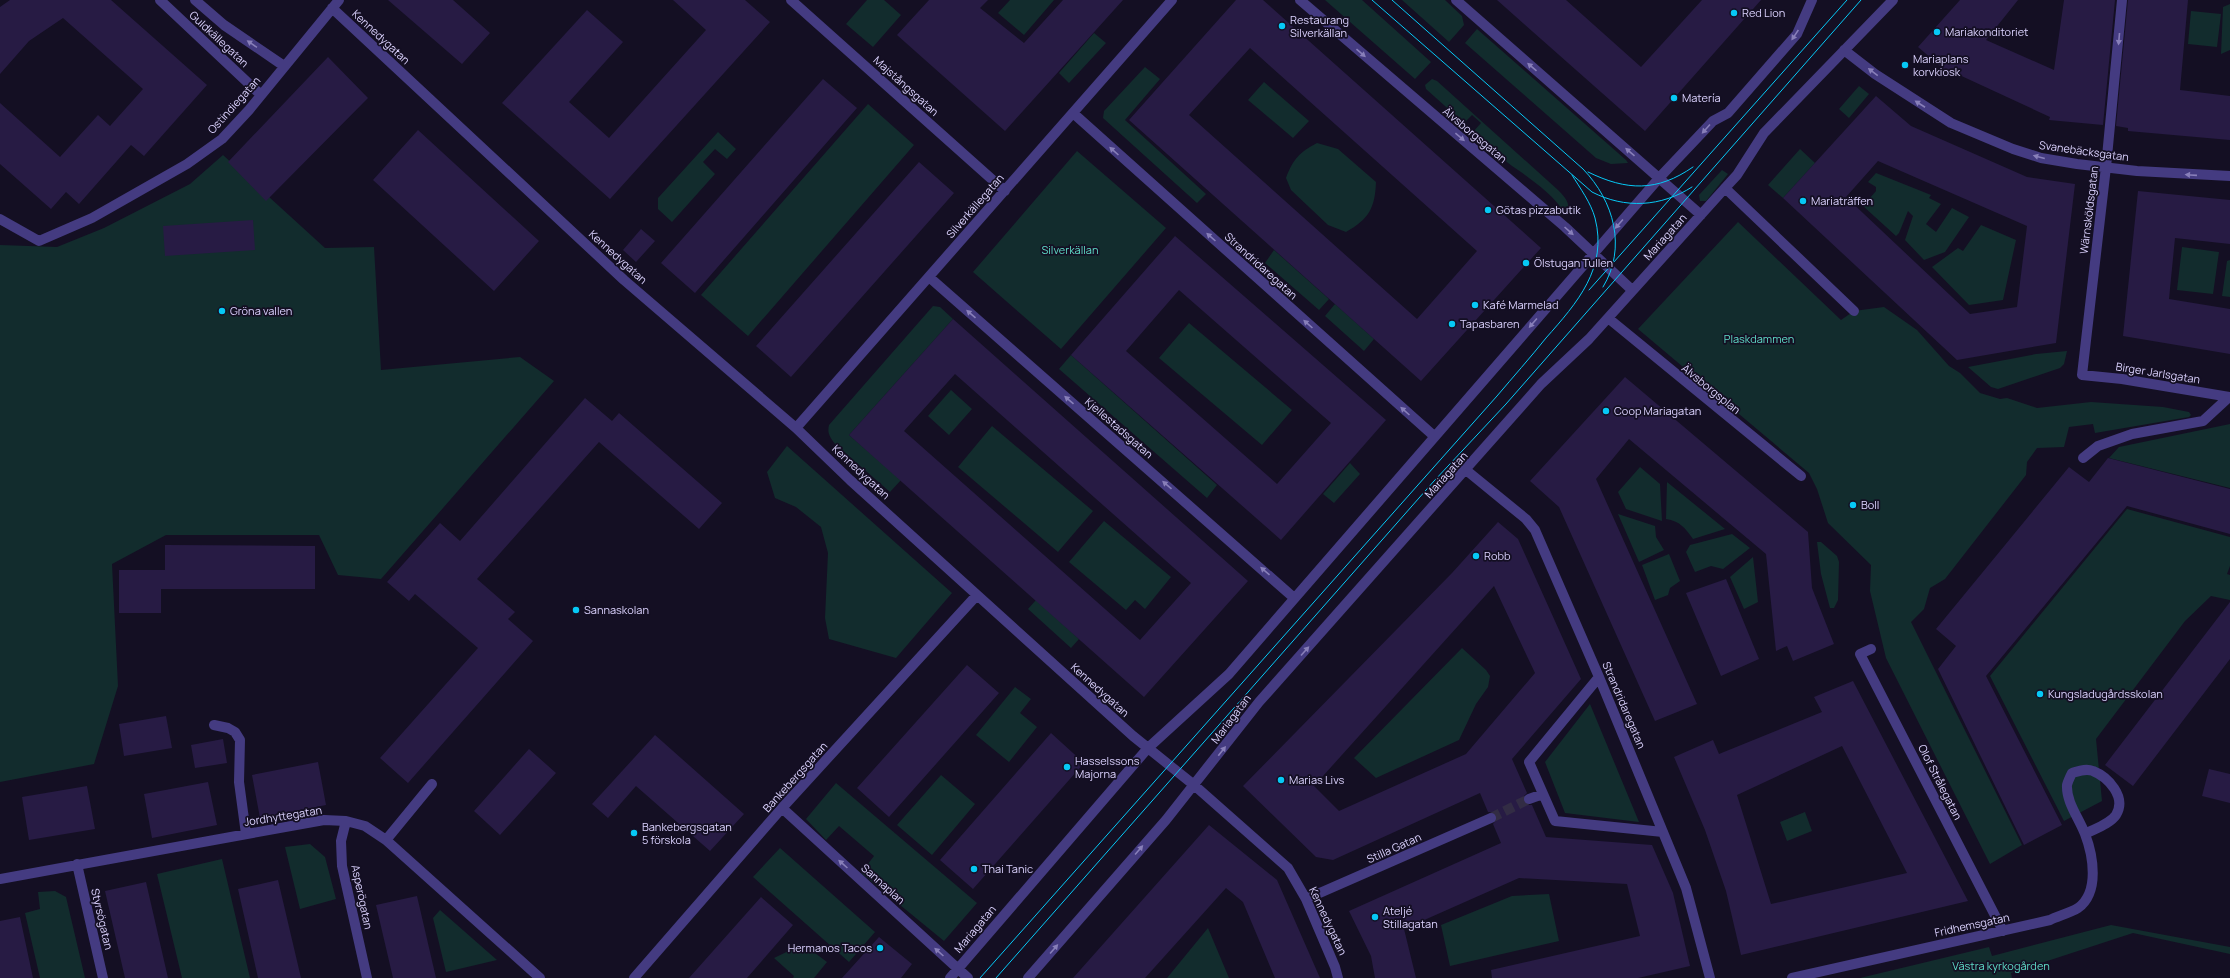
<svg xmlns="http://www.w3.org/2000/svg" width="2230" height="978" font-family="Manrope,sans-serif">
  <rect width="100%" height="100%" fill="#140f23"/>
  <path fill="#122c2d" d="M 867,0 L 884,0 L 901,15 L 873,47 L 846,24 Z
    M 1010,0 L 1054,0 L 1024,35 L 998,13 Z
    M 1325,0 L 1362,0 L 1431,62 L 1415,79 Z
    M 1402,0 L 1445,0 L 1462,16 L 1464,25 L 1449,42 Z
    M 2230,4 L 2230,50 L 2221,54 L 2223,7 Z
    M 2191,11 L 2221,14 L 2217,47 L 2188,44 Z
    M 1477,29 L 1626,160 L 1628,163 L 1611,164 L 1596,158 L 1465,43 Z
    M 1094,33 L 1106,43 L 1069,83 L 1059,73 Z
    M 1145,67 L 1160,79 L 1125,120 L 1206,194 L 1197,203 L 1103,118 L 1104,111 Z
    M 1432,79 L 1437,81 L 1558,190 C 1564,196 1573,205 1565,213 C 1553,195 1535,182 1518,170 C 1502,160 1488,144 1473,132 L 1481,123 L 1472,115 L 1464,123 L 1426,89 L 1425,85 Z
    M 1264,82 L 1309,121 L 1293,138 L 1248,100 Z
    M 1859,86 L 1869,94 L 1849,118 L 1839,109 Z
    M 868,104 L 914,145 L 748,336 L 701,295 Z
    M 718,132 L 736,149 L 727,159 L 715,149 L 703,162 L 715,174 L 672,222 L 658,209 L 658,198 Z
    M 1317,143 L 1338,149 L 1376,182 C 1375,208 1369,219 1346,232 L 1328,225 L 1291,190 L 1286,178 C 1293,159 1300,152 1317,143 Z
    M 1800,149 L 1815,163 L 1783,198 L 1768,185 Z
    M 1077,151 L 1166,228 L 1061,349 L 973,272 Z
    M 223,155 L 325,248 L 374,247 L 381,370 L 520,357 L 554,381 L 381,579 L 338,575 L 319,535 L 166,535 L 112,564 L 118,686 L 94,764 L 0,782 L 0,245 L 57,247 L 104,228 L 190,184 Z
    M 1722,170 L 1728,174 L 1706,201 L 1700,201 L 1699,195 Z
    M 1876,173 L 1931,195 L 1929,198 L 1941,204 L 1926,224 L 1936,232 L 1952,208 L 1969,217 L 1945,252 L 1924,260 L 1905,240 L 1913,216 L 1908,211 L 1899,233 L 1896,236 L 1863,206 L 1876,191 L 1876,187 L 1868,182 Z
    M 1738,222 L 1841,320 L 1854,311 L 1884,307 L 1917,330 L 1949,366 L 1960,373 L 1947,360 L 1980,393 L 2000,399 L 2007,398 L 2037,408 L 2091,402 L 2163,407 L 2189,412 L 2191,415 L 2189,417 L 2095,433 L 2093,424 L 2069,427 L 2064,447 L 2037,448 L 2027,462 L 2026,475 L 1945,579 L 1930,588 L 1924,609 L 1911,622 L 2022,845 L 1990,864 L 1886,658 L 1870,591 L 1871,565 L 1828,523 L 1817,489 L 1809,473 L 1638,329 Z
    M 1981,225 L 2016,240 L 2003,300 L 1969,305 L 1932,267 L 1958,248 L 1963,251 Z
    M 2182,247 L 2219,252 L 2213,294 L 2177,290 Z
    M 1274,250 L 1329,299 L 1319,310 L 1265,263 Z
    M 2230,260 L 2230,297 L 2222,296 L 2227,261 Z
    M 1335,304 L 1374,339 L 1364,351 L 1325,316 Z
    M 933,306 L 940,307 L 953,319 L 849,435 L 901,480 L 890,492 L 835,444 C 830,437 827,433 829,425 Z
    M 1189,323 L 1292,410 L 1262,445 L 1159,358 Z
    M 2067,351 L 2064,364 L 2060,368 L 1998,389 L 1991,387 L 1968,367 L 2036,354 Z
    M 1071,355 L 1217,485 L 1207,498 L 1059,369 Z
    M 951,390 L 972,409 L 949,435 L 928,416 Z
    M 2230,424 L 2230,488 L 2109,458 L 2119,447 Z
    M 992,426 L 1093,511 L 1058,552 L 958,467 Z
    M 787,446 L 952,593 L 896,658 L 829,639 L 825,618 L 828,553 L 821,527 L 796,507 L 775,498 L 767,472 Z
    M 1350,463 L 1360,474 L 1334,503 L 1323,494 Z
    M 1640,467 L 1660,484 L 1662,521 L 1626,509 L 1618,492 Z
    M 1667,482 L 1725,529 L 1693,539 C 1685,528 1680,521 1666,519 Z
    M 2127,509 L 2230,537 L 2230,566 L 2227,574 L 2230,575 L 2230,600 L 2211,596 L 2185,621 L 2096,739 L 2102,801 L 2064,821 L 1990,676 Z
    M 1618,514 L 1655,526 L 1656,537 L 1664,550 L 1639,562 Z
    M 1104,521 L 1171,577 L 1145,609 L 1135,600 L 1126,610 L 1069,562 Z
    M 1732,534 L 1750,548 L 1723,569 L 1711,566 L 1695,572 L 1686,552 L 1690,545 Z
    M 1817,542 L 1821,542 L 1837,556 L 1839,562 L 1838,600 L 1834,608 L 1830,608 L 1821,574 Z
    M 1669,554 L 1680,581 L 1670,588 L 1668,595 L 1655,600 L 1642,565 Z
    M 1753,557 L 1758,602 L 1744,609 L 1730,577 Z
    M 1036,600 L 1079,639 L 1071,648 L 1028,609 Z
    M 1462,648 L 1486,670 L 1490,676 L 1488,687 L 1476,704 L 1459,740 L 1376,778 L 1354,758 Z
    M 1015,687 L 1031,699 L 1020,713 L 1037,727 L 1009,762 L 976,735 Z
    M 1590,704 L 1639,822 L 1565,813 L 1545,762 Z
    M 941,775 L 975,804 L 932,855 L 897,825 Z
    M 836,783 L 977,903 L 944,941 L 861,873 L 874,856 L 839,826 L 826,840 L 806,819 Z
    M 1805,812 L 1812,831 L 1787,841 L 1780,822 Z
    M 310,844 L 325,857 L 336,899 L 300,909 L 285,847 Z
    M 780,848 L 875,932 L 849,962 L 753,877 Z
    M 222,859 L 250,978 L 182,978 L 157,874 Z
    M 55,891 L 66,897 L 85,978 L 40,978 L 25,913 L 40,909 L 38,892 Z
    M 1549,894 L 1559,941 L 1450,966 L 1441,925 L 1512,896 Z
    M 440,910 L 497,960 L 446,972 L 433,918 Z
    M 2111,925 L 2230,947 L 2230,954 L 2133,933 L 2011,973 L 2012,978 L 1860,978 L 1989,947 L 1992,956 Z
    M 1208,928 L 1229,978 L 1167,978 Z
    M 803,944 L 827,962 L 814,978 L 793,978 L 794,976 L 774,958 Z"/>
  <path fill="#271b44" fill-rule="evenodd" d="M 10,0 L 111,0 L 207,85 L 144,156 L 131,145 L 79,204 L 66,192 L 51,209 L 0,164 L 0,103 L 60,157 L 98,115 L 110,126 L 143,89 L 63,18 L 29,41 L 0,74 L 0,7 Z
    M 388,0 L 453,0 L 490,33 L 462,64 Z
    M 673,0 L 745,0 L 770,22 L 610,199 L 502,103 L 587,10 L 623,42 L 569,102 L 609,138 L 706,30 Z
    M 929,0 L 988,0 L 980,8 L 1024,43 L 1063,0 L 1123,0 L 1005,131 L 897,35 Z
    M 1236,0 L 1263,0 L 1541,248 L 1421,381 L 1129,120 ZM 1250,48 L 1477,251 L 1417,319 L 1189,115 Z
    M 1497,0 L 1566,0 L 1641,67 L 1702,0 L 1761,0 L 1645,131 Z
    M 1960,0 L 2018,0 L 1986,40 L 2054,70 L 2064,0 L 2115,0 L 2103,125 L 2049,120 L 2050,117 L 1955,73 L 1952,76 L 1918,47 Z
    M 2128,0 L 2188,0 L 2180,90 L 2230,96 L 2230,140 L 2128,131 L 2128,128 L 2116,126 Z
    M 328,57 L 368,98 L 266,201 L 228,162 Z
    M 823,79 L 857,108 L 695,293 L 661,263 Z
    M 1876,96 L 1911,126 L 2027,177 L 2075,184 L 2056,343 L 1957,360 L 1783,198 ZM 1878,161 L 2027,226 L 2017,307 L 1970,314 L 1846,197 Z
    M 418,130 L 539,241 L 494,291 L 373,180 Z
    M 919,162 L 954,193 L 791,377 L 756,346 Z
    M 2138,191 L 2230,200 L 2230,244 L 2175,238 L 2169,299 L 2230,309 L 2230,354 L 2123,336 Z
    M 253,220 L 255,250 L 165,256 L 163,226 Z
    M 641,229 L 655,241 L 636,262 L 623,250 Z
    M 1175,236 L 1386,420 L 1281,540 L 1071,355 ZM 1179,290 L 1331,423 L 1277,484 L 1126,351 Z
    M 953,319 L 1248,581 L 1144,697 L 849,435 ZM 955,374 L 1191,583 L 1140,640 L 904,431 Z
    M 1625,377 L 1808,532 L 1812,588 L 1834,644 L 1793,661 L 1787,646 L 1776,651 L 1766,554 L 1629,439 L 1596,479 L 1697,704 L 1655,721 L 1559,507 L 1530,481 Z
    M 585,398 L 612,421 L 619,413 L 722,503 L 699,529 L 599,442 L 477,579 L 515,612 L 508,619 L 533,641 L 408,783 L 380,758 L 478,648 L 415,594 L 409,601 L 387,582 L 440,523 L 460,541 Z
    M 2108,458 L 2230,489 L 2230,534 L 2127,506 L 1986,676 L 2062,825 L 2024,845 L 1938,669 L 1956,646 L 1936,629 L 2069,467 L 2089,482 Z
    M 1498,522 L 1518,539 L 1581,679 L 1512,759 L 1527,793 L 1523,797 L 1523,802 L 1527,805 L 1532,805 L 1546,837 L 1652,845 L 1673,893 L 1690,966 L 1638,978 L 1492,978 L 1491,970 L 1640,936 L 1627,884 L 1519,878 L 1404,929 L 1416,978 L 1375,978 L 1371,956 L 1349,911 L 1501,843 L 1493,824 L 1497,819 L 1497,815 L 1492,812 L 1488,812 L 1480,793 L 1333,860 L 1316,857 L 1243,786 L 1452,573 ZM 1494,586 L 1535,673 L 1466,754 L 1339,811 L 1314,786 Z
    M 165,545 L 315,546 L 315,589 L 161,589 L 161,613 L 119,613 L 119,570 L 165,570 Z
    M 1726,579 L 1759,659 L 1721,676 L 1686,593 Z
    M 2230,602 L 2230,659 L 2133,786 L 2105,765 Z
    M 967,665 L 999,693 L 889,817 L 857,788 Z
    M 1853,681 L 1968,901 L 1741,955 L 1726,891 L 1705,830 L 1674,757 L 1713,740 L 1719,754 L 1822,712 L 1814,697 ZM 1842,746 L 1907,873 L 1771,904 L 1737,795 Z
    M 166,716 L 172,748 L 124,756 L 119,724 Z
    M 1051,733 L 1084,763 L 973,889 L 940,860 Z
    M 655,735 L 744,814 L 710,851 L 636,786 L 608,818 L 592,804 Z
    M 223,739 L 227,763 L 195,768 L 191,745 Z
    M 529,749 L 556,773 L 500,835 L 474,811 Z
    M 318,762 L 326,805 L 260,818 L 252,775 Z
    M 2209,769 L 2230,774 L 2230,803 L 2202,796 Z
    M 208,782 L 217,825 L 152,838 L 144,794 Z
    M 87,786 L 95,829 L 29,840 L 22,797 Z
    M 1209,825 L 1277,880 L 1320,978 L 1275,978 L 1243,902 L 1226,888 L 1145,978 L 1073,978 Z
    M 278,880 L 301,978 L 258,978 L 238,889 Z
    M 146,882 L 168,978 L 125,978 L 105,891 Z
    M 417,896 L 436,978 L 393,978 L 376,905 Z
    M 761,897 L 793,925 L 747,978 L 689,978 Z
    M 20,917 L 33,978 L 0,978 L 0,921 Z
    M 879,937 L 912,964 L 901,978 L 842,978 Z"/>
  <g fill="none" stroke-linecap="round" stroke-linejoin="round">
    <path stroke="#322c44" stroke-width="10" stroke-dasharray="10 5" stroke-linecap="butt" d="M 1491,818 L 1529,799"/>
    <path stroke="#443b81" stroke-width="10" d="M 160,0 L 261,95
      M 195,0 L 224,25 L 284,66
      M 791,0 L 1005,191
      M 1300,0 L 1565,227 L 1632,290
      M 1456,0 L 1701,215
      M 2122,0 L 2106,167 L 2082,375 L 2122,379 L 2230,397
      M 332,8 L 624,280 L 796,428 L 850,480 L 1133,736 L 1194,785 L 1288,868 L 1306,899 L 1335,967 L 1338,978
      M 1844,50 L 1875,74 L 1951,123 L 2013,149 L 2041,158 L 2077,164 L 2137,171 L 2230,176
      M 1073,113 L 1434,436
      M 1725,188 L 1854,311
      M 0,219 L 39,241 L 92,218 L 187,164 L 222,139 L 249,110 L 339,0
      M 929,277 L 1293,597
      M 1608,318 L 1801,476
      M 796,428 L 1172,0
      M 2083,458 L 2098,446 L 2132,434 L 2203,421 L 2229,397
      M 1466,470 L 1526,519 L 1535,530 L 1599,677 L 1686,888 L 1710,978
      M 1871,649 L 1860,654 L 2003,931
      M 1599,677 L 1529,762 L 1555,821 L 1663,832
      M 214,725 L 228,728 L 235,732 L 240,740 L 239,782 L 246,834
      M 1529,799 L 1543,794
      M 782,808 L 968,978
      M 346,821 L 341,841 L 342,866 L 367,978
      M 386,840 L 432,784
      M 77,864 L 103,978
      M 0,879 L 324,820 L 346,821 L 365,826 L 386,840 L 540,978
      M 1306,899 L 1491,818
      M 634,978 L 782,808 L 977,595
      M 950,978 L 1148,748 L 1229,674 L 1660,177 L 1713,121 L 1728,113 L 1797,34 L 1812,0
      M 1028,978 L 1166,820 L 1259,702 L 1541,384 L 1589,339 L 1725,188 L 1737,175 L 1764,133 L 1893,0
      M 1792,978 L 2050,920 C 2058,916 2070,913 2078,908 C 2100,892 2093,855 2085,834 C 2079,818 2066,802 2067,785 C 2068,781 2070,777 2072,773 C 2079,771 2086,768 2093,771 C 2108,777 2127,797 2116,815 C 2110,824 2094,829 2085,834"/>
    <path stroke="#06c9f6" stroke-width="1" d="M 1372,0 L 1592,192 C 1625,209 1661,207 1692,187
      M 1392,0 L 1583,169 C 1614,201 1627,248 1603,287
      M 1588,172 C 1627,191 1657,192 1693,167
      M 1589,290 L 1847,0
      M 980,978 L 1497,396 C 1513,377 1530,358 1546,338 C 1577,303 1608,268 1595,218 C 1591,203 1580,188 1572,175
      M 996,978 L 1434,481 L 1506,404 L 1861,0"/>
  </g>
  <defs><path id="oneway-solid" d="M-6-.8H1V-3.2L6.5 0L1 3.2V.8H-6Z"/></defs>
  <g fill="#887fb9">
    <use href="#oneway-solid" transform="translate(1795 35) rotate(124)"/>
    <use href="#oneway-solid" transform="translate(2119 39) rotate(95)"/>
    <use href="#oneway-solid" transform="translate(252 44) rotate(-146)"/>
    <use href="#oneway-solid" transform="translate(1361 53) rotate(41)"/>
    <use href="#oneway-solid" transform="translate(1532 67) rotate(-139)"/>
    <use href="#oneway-solid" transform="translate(1873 72) rotate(-143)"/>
    <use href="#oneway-solid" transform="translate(1920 104) rotate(-147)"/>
    <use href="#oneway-solid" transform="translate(1706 129) rotate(132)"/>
    <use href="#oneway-solid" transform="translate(1460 137) rotate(40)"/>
    <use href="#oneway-solid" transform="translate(1114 151) rotate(-138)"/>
    <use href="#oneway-solid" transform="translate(1630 152) rotate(-139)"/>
    <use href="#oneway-solid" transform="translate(2039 157) rotate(-165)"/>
    <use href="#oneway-solid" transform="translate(2191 175) rotate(-176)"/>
    <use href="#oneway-solid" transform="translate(1619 224) rotate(131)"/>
    <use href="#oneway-solid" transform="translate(1569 231) rotate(42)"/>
    <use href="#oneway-solid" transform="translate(1211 237) rotate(-138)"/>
    <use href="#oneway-solid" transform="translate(971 314) rotate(-139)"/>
    <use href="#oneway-solid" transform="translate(1533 323) rotate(131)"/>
    <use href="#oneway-solid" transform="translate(1308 324) rotate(-138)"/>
    <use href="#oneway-solid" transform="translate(1069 400) rotate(-139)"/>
    <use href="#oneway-solid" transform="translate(1405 411) rotate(-138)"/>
    <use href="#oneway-solid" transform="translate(1167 485) rotate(-139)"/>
    <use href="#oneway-solid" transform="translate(1265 571) rotate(-139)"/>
    <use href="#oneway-solid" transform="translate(1305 651) rotate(-48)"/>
    <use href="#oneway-solid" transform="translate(1222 751) rotate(-52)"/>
    <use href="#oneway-solid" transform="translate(1139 850) rotate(-49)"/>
    <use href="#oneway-solid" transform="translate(843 864) rotate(-138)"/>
    <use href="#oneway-solid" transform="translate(1054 949) rotate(-49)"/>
    <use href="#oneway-solid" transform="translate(939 952) rotate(-138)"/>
  </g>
  <g fill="#06c9f6" stroke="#140f23" stroke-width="1.5">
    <circle cx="1734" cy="13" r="4"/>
    <circle cx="1282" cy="26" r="4"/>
    <circle cx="1937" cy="32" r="4"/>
    <circle cx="1905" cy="65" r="4"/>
    <circle cx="1674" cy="98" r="4"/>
    <circle cx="1803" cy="201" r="4"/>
    <circle cx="1488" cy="210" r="4"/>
    <circle cx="1526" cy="263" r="4"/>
    <circle cx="1475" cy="305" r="4"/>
    <circle cx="222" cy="311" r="4"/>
    <circle cx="1452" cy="324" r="4"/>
    <circle cx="1606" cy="411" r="4"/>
    <circle cx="1853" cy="505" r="4"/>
    <circle cx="1476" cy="556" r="4"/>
    <circle cx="576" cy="610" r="4"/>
    <circle cx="2040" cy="694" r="4"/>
    <circle cx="1067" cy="767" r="4"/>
    <circle cx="1281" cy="780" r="4"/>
    <circle cx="634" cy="833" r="4"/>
    <circle cx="974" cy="869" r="4"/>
    <circle cx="1375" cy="917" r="4"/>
    <circle cx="880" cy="948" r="4"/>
  </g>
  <g text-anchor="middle" stroke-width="3.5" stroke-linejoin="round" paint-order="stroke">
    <g font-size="11" fill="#dbd2fe" stroke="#140f23" text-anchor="start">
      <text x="1742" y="17">Red Lion</text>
      <text x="1290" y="24">Restaurang<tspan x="1290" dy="13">Silverkällan</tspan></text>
      <text x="1945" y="36">Mariakonditoriet</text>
      <text x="1913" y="63">Mariaplans<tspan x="1913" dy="13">korvkiosk</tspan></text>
      <text x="1682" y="102">Matería</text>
      <text x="1811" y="205">Mariaträffen</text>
      <text x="1496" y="214">Götas pizzabutik</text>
      <text x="1534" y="267">Ölstugan Tullen</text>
      <text x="1483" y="309">Kafé Marmelad</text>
      <text x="230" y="315">Gröna vallen</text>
      <text x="1460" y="328">Tapasbaren</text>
      <text x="1614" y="415">Coop Mariagatan</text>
      <text x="1861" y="509">Boll</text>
      <text x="1484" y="560">Robb</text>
      <text x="584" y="614">Sannaskolan</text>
      <text x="2048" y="698">Kungsladugårdsskolan</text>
      <text x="1075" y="765">Hasselssons<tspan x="1075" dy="13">Majorna</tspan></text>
      <text x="1289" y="784">Marias Livs</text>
      <text x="642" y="831">Bankebergsgatan<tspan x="642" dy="13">5 förskola</tspan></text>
      <text x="982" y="873">Thai Tanic</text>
      <text x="1383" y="915">Ateljé<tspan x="1383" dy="13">Stillagatan</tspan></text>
      <text x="872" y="952" text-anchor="end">Hermanos Tacos</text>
    </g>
    <g font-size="11" fill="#dbd2fe" stroke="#140f23">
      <text transform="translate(381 37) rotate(43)" y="4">Kennedygatan</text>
      <text transform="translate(219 39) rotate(43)" y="4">Guldkällegatan</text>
      <text transform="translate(906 86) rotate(42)" y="4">Majstångsgatan</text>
      <text transform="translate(234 105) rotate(-48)" y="4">Ostindiegatan</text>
      <text transform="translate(1475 135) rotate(40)" y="4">Älvsborgsgatan</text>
      <text transform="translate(2084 151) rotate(8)" y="4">Svanebäcksgatan</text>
      <text transform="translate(975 206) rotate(-49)" y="4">Silverkällegatan</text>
      <text transform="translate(2089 210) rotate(-83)" y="4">Wärnsköldsgatan</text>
      <text transform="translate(1665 237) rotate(-48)" y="4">Mariagatan</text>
      <text transform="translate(618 257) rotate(42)" y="4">Kennedygatan</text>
      <text transform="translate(1261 266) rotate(42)" y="4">Strandridaregatan</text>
      <text transform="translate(2158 373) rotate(9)" y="4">Birger Jarlsgatan</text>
      <text transform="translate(1711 389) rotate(39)" y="4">Älvsborgsplan</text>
      <text transform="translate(1119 428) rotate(41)" y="4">Kjellestadsgatan</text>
      <text transform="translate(861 472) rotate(43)" y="4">Kennedygatan</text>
      <text transform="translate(1446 475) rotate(-48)" y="4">Mariagatan</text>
      <text transform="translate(1100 690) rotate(42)" y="4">Kennedygatan</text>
      <text transform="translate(1624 705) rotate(67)" y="4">Strandridaregatan</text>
      <text transform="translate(1231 719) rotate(-53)" y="4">Mariagatan</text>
      <text transform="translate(795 777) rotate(-48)" y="4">Bankebergsgatan</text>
      <text transform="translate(1940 782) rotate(63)" y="4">Olof Strålegatan</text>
      <text transform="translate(283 816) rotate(-9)" y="4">Jordhyttegatan</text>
      <text transform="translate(1394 848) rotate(-24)" y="4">Stilla Gatan</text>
      <text transform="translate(883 884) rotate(42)" y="4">Sannaplan</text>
      <text transform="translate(362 897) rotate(78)" y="4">Asperögatan</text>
      <text transform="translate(102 919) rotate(77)" y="4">Styrsögatan</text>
      <text transform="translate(1328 921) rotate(65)" y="4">Kennedygatan</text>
      <text transform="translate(1972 925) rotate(-12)" y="4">Fridhemsgatan</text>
      <text transform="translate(975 929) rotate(-50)" y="4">Mariagatan</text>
    </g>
    <g font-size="11" fill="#5fddc8" stroke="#140f23">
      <text x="1070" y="254">Silverkällan</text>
      <text x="1759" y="343">Plaskdammen</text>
      <text x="2001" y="970">Västra kyrkogården</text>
    </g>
  </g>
</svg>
